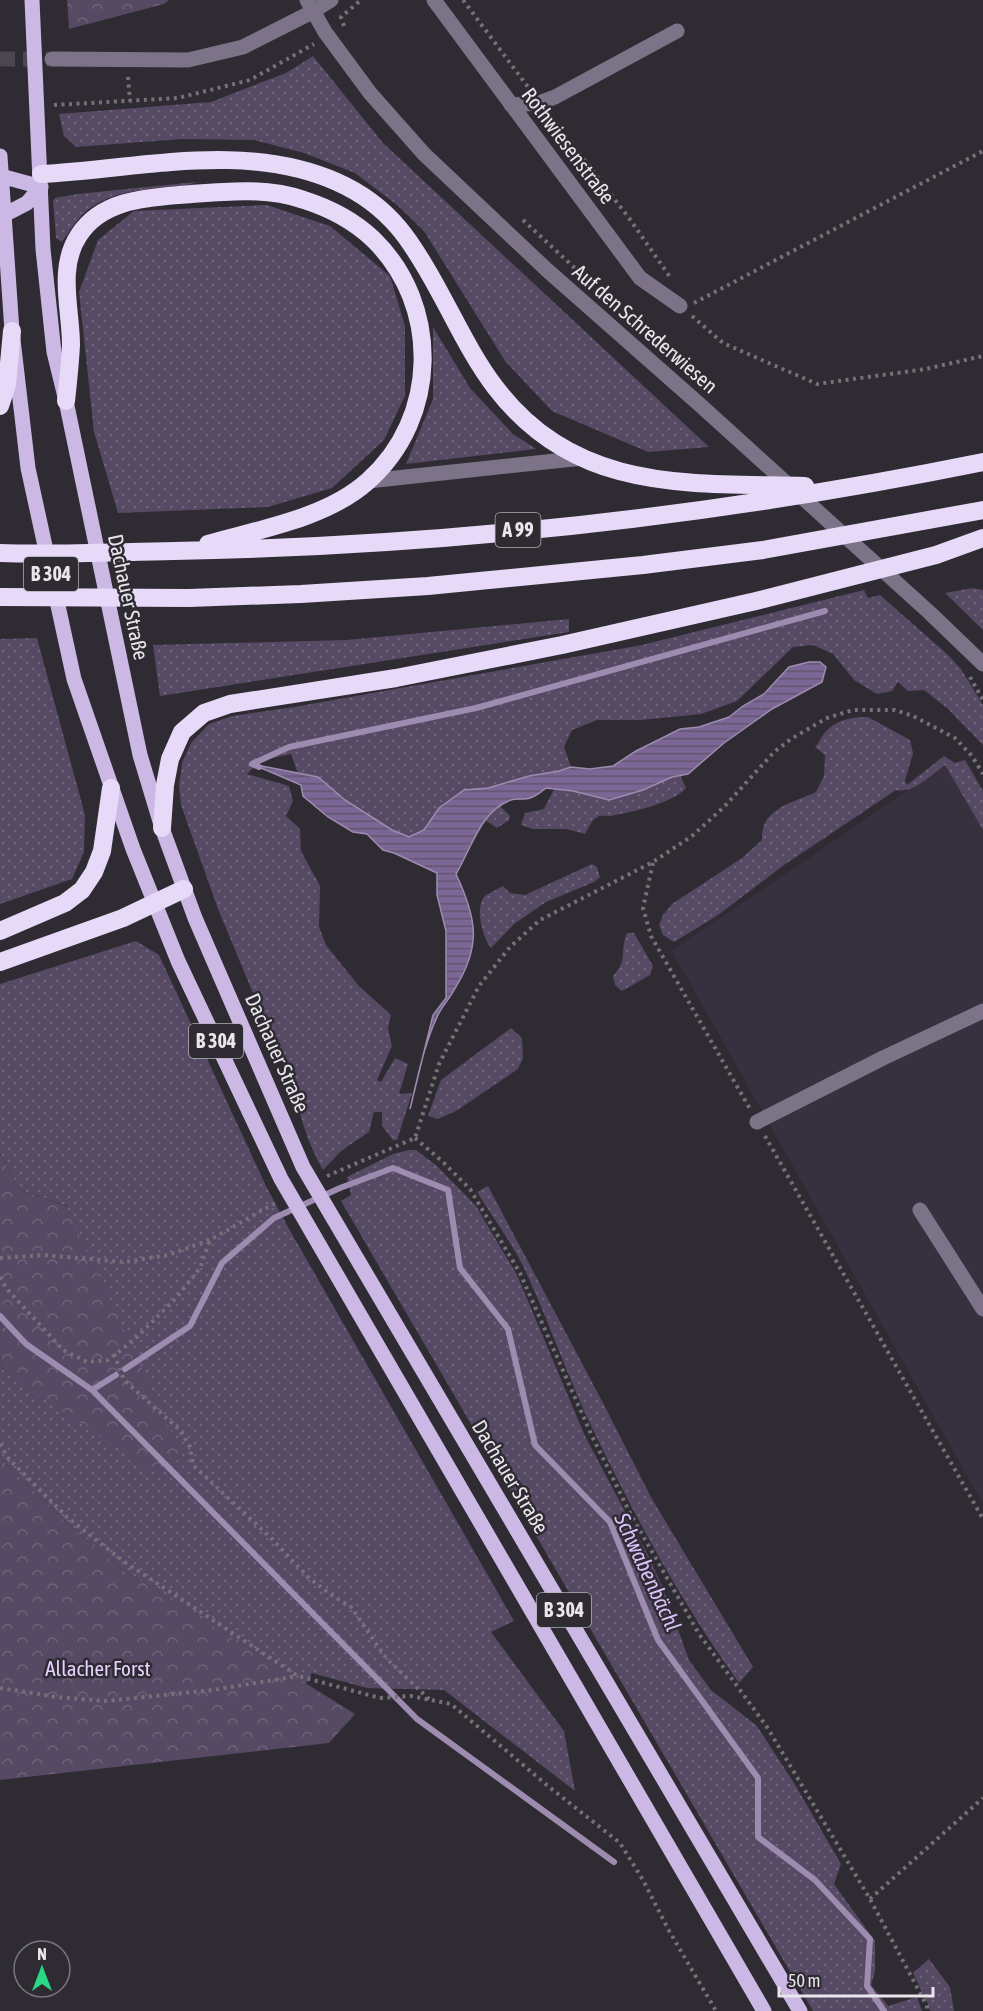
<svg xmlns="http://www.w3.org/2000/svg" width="983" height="2011" font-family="'Asap Condensed',sans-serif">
  <defs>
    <pattern id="grass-dots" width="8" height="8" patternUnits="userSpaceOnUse" patternTransform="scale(1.5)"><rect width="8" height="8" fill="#554964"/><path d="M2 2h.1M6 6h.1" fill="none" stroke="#6d637a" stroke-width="1.8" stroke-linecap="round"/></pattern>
    <pattern id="forest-crowns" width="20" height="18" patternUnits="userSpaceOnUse" patternTransform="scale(1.5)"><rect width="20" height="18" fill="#554964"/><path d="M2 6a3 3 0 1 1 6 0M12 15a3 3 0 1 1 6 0" fill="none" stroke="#6d637a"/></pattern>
    <pattern id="water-rules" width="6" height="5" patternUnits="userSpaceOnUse" patternTransform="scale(1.5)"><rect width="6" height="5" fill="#7c6695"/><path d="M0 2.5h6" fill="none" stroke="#61566e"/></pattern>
  </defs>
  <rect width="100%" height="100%" fill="#2f2b33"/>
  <path fill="#37303e" d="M 945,765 L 983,830 L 983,1504 L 672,951 Z"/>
  <path fill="url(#grass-dots)" d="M 313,56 L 383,143 L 709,447 L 648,452 L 552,411 L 505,361 L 424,231 L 397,205 L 355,173 L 304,153 L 254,140 L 182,139 L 76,147 L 64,136 L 59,114 L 211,102 L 286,73 Z
    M 196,182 L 189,185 C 153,189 110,188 82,215 C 75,223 68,233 62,242 L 56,238 L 53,201 L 55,198 L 77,194 Z
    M 267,205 L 330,226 L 390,276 L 405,326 L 405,396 L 384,440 L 332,488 L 268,507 L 118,513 L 94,432 L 79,292 L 98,240 L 134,211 Z
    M 433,327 L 470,388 L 513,434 L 536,449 L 406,464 L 433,399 Z
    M 972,588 L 983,590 L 983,630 L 945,593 Z
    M 864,590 L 868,598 L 880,595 L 947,654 L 961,669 L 983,705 L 983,745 L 947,708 L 924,690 L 908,691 L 898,682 L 892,691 L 877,694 L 854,680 L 833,654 L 813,645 L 793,647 L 737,701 L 701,714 L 641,720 L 597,720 L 572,730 L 564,747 L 571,767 L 559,771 L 529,776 L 488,788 L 464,790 L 439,808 L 424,830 L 409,837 L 392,830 L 345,800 L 318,777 L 298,774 L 291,754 L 260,761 L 247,774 L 289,786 L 293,801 L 286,816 L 300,829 L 301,851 L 320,886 L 319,927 L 326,945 L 358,985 L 391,1015 L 388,1028 L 392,1046 L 377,1080 L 381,1082 L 395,1058 L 408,1064 L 399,1094 L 412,1093 L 397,1140 L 393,1140 L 382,1126 L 382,1112 L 374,1112 L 369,1132 L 341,1151 L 323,1170 C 309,1146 301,1120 295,1094 L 218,909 L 181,805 L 179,786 L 182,763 L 191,743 L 209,724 L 232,716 L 294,707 L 642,645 Z
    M 569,619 L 569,632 L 160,696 L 153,645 L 347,640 Z
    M 37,638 L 85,815 L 84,852 L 72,879 L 0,904 L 0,639 Z
    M 868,717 L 910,740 L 913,753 L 905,781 L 907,785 L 944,756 L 955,763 L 965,760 L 983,791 L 983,830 L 945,765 C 931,775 913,794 896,790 L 784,865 L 718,915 L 674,942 L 663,935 L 659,925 L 663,915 L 672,904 L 742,858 L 762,840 C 760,809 792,803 816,792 L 824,776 L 825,755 L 815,747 C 819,743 822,735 826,731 C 838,719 853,717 868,717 Z
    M 680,775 L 686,788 C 671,804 632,812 610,816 C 605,816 600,815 596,818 C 591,821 588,829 585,834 L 566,829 L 533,829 L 521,825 L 525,813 L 544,809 L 554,789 L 573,791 L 643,790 L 672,777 Z
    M 500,806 L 510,816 L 509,820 L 497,828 L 485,820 L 491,812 Z
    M 592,864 L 597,867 L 600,877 L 594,882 L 546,902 L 514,924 L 491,948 C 483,938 474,907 485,896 C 490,892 498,889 503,886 L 510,893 L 525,895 Z
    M 627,933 L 634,933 L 653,966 L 650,975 L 622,991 L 615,985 L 613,976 C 629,959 619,952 627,933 Z
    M 136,941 L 159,955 L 266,1186 L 288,1227 L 514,1621 L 491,1632 L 564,1731 L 575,1791 L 444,1690 L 367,1688 L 312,1673 L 306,1684 L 120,1568 L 64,1520 L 4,1462 L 0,1455 L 0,1358 L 5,1373 L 67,1206 L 20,1190 L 0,1154 L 0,984 Z
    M 511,1028 L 522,1038 L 523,1058 L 518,1069 L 456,1111 L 438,1119 L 428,1116 L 441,1080 Z
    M 409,1150 L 416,1150 L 437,1166 L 476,1206 L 517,1275 L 585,1436 L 648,1555 L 663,1588 L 689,1660 L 711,1690 L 757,1726 L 794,1783 L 841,1864 L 834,1884 L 875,1941 L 875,1971 L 871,1985 L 888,2006 L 917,1997 L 922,2011 L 813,2011 L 341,1201 L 351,1195 L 347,1177 L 393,1154 Z
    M 488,1186 L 602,1401 L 652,1499 L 753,1667 L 739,1683 C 683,1605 637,1521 595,1434 C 569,1381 550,1324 525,1270 C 512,1243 493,1218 477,1192 Z
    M 929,1959 L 950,1987 L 954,2011 L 930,2011 L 929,2006 L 913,1973 Z"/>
  <path fill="url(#forest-crowns)" d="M 67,0 L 169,0 L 164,4 L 69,29 Z
    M 0,1154 L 20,1190 L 66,1206 L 183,1457 L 155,1473 L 5,1373 L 0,1358 Z
    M 0,1455 L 4,1462 L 64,1520 L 120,1568 L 355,1714 L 329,1743 L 0,1780 Z"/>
  <path fill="url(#water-rules)" stroke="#9d8caf" stroke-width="1.5" d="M 809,662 L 820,662 L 826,667 L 822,682 L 772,709 L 724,743 L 688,774 L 672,777 L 643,790 L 609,800 L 573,791 L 546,788 C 541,792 535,797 530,798 C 524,800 517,798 511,800 C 481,810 471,849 456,874 C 477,919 482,946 454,990 C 450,998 443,1005 439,1013 C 424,1043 418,1077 410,1109 L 433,1015 L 446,998 L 446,931 L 437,895 L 437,873 L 394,853 L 383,850 L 367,834 L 353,832 L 328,817 L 303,796 L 301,785 L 252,764 L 318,777 L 345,800 L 392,830 L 409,837 L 424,830 L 439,808 L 464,790 L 488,788 L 529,776 L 559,771 L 571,767 L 590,769 L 613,766 L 636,751 L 680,729 L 699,727 L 729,717 L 743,706 L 764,694 L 789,667 Z"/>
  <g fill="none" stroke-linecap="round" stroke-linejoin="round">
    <path stroke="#9d8caf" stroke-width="6" d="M 259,767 L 252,764 L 289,747 L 476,708 L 825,611
      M 0,1316 L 26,1344 L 92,1390 L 116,1375
      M 125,1369 L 190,1326 L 222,1263 L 274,1218 L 340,1188 L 393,1168 L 448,1190 L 460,1268 L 508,1329 L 535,1445 L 610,1522 L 658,1640 L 758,1778 L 758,1837 L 815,1880 L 870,1939 L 867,1986 L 884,2011
      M 92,1390 L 417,1719 L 614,1862"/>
    <path stroke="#4b474f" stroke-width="15" stroke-dasharray="15 8" stroke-linecap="butt" d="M 0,59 L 48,59"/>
    <path stroke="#757178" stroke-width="4" stroke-dasharray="3 4.5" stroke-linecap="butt" d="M 463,0 L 528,87
      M 344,26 L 341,17 L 361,0
      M 128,77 L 130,101
      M 54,105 L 178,98 L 250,80 L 314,44
      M 551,117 L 629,218 L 670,277
      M 523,220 L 579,272
      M 694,303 L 983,151
      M 692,316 L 723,343 L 817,384 L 926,369 L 983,356
      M 970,677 L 983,700
      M 653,863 L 643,908 L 651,936 L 750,1109
      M 765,1136 L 983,1519
      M 415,1138 L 443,1162 L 470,1189 L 520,1273 L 591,1434 L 631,1515 L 699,1634 L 767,1727 L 870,1899 L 927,2006 L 927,2011
      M 327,1176 L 415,1138 L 439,1064 L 479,986 L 510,947 L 540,920 L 653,862 L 692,836 L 724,807 L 774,752 L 791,739 L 827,718 L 853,710 L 895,710 L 913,716 L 955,738 L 972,756 L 983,774
      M 0,1258 L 43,1255 L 125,1262 L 168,1255 L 210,1240 L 275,1203
      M 0,1277 L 6,1288 L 63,1350 L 87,1362 L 108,1360 L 134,1340 L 176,1298 L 200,1268 L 210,1240
      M 114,1354 L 124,1380 L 180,1430 L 190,1447 L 193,1465 L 272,1539 L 309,1578 L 333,1596 L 351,1607 L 386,1658 L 430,1700
      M 0,1444 L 8,1458 L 67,1517 L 123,1561 L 298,1676 L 380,1698 L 411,1696 L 451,1704 L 548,1786 L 620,1843 L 643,1880 L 668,1929 L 716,2011
      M 0,1688 L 57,1697 L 106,1701 L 213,1690 L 298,1676
      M 870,1899 L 983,1798"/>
    <path stroke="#7c7388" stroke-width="15" d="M 307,0 L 325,32 L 370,93 L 424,154 L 547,270 L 699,404 L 930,613 L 983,664
      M 434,0 L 640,278 L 680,306
      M 52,59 L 188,60 L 243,47 L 312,12 L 331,0
      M 511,105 L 539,103 L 555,97 L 677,31
      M 368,481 L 583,458
      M 757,1122 L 883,1058 L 983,1011
      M 920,1210 L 983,1309"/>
    <path stroke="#ccb8e4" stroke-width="15" d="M 32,0 L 43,249 L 54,352 L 66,401 L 140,755 L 162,828 L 195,918 L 303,1167 L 800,2011
      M 0,156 L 12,331 L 28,468 L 74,679 L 133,849 L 178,961 L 281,1179 L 764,2011
      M 1,176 L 41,187
      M 0,217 L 27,203 L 41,187"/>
    <path stroke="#e7d9f8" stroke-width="18" d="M 41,174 C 139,169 244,141 337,182 C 391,206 413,243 440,293 C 457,324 473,358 495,387 C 576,493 686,483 805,486
      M 66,401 C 68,383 70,364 71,345 C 71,309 57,268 79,235 C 101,201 143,198 179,195 C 220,192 264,186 304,200 C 329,208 354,221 373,239 C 441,305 439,418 368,481 C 327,518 260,529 208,544
      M 0,406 L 7,385 L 12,331
      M 0,553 C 58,555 116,552 174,551 C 445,546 717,516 983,462
      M 0,597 L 189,598 L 301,594 L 428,586 L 643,565 L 763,550 L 983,510
      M 162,828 L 165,785 L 170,759 L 182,732 L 204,713 L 230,704 L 396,678 L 562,645 L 756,601 L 936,555 L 983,538
      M 0,931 L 65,903 L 82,890 L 94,872 L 102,851 L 111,788
      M 0,962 L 123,918 L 184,889"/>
  </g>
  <g text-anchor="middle" stroke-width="5" stroke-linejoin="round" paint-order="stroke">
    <g fill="#2f2b33" stroke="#b1aeb4" stroke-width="1.5">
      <rect x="495.5" y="513" width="45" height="34" rx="4.5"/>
      <rect x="24" y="557" width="54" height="34" rx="4.5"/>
      <rect x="189" y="1024" width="54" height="34" rx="4.5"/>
      <rect x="537" y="1593" width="54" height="34" rx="4.5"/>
    </g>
    <g font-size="20" font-weight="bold" fill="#e9e6ec">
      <text x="518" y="537">A 99</text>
      <text x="51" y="581">B 304</text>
      <text x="216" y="1048">B 304</text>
      <text x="564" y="1617">B 304</text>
    </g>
    <g font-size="21" fill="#e9e6ec" stroke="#2f2b33">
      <text transform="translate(568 146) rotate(53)" y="7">Rothwiesenstraße</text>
      <text transform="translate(645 329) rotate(41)" y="7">Auf den Schrederwiesen</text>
      <text transform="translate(128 597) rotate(78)" y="7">Dachauer Straße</text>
      <text transform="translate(277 1053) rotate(66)" y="7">Dachauer Straße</text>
      <text transform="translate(510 1477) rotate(59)" y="7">Dachauer Straße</text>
    </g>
    <g font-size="21" fill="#e6d2fe" stroke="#2f2b33">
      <text x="98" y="1676">Allacher Forst</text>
    </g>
    <g font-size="22" font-style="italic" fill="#dbc0fa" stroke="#2f2b33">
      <text transform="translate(648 1572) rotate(65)" y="8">Schwabenbächl</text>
    </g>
  </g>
  <g transform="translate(42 1969)"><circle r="28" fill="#2f2b33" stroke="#79767d" stroke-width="1.5"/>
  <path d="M0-4.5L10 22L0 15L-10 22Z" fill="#29d885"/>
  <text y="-9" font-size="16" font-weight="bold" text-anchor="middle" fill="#e9e6ec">N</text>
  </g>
  <path d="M779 1987v9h154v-9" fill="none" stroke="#e9e6ec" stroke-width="3"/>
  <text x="788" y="1987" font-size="18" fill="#e9e6ec" stroke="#2f2b33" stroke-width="4.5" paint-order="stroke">50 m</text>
</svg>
